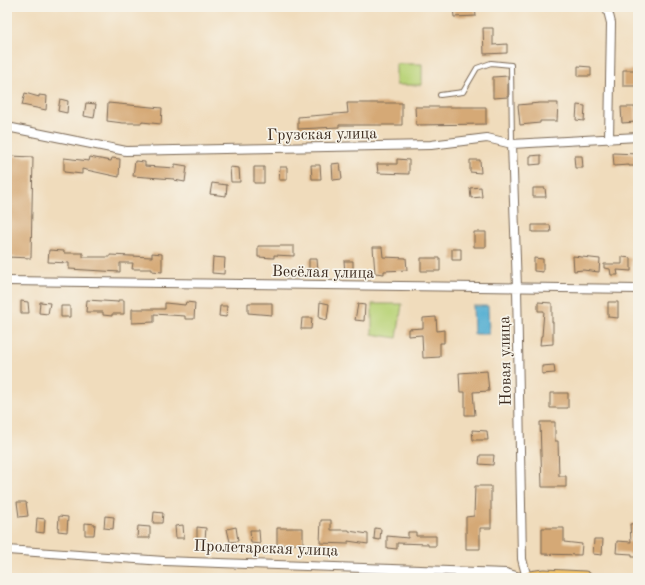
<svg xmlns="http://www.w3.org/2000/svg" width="645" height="585" font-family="'Old Standard TT',serif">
  <rect width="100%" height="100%" fill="#f7f3e8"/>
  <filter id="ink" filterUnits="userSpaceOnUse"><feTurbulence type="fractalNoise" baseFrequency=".025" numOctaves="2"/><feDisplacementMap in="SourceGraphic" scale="8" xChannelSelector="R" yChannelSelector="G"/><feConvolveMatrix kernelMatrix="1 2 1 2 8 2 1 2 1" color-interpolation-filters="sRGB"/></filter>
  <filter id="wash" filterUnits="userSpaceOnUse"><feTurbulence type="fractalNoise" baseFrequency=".012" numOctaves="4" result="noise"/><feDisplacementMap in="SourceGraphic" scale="16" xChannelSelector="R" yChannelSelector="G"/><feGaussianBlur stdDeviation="0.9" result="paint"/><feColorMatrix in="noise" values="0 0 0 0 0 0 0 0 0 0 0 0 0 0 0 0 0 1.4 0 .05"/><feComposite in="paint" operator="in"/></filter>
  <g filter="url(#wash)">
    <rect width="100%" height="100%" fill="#f0dcbc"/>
    <path fill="#b9d378" stroke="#7a7e4b" d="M 396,64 L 422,64 L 422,85 L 396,85 Z
      M 372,304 L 402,304 L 397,338 L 372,334 Z"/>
    <path fill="#54afd2" stroke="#486c78" d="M 473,306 L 488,306 L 489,334 L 474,334 Z"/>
    <g id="blocks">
      <path fill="#d5a976" d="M 453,7 L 475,7 L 476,16 L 454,17 Z
        M 483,28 L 493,28 L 493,45 L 507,44 L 507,53 L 484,54 Z
        M 578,66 L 591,67 L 591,76 L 578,76 Z
        M 623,70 L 638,70 L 638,86 L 623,86 Z
        M 508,76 L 508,97 L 493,98 L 493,77 Z
        M 25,93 L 39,97 L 39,95 L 47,96 L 46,110 L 22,105 Z
        M 60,99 L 68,101 L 67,113 L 58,111 Z
        M 86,103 L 96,104 L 94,118 L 84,116 Z
        M 108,103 L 162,108 L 161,124 L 142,122 L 142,123 L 123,123 L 107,121 Z
        M 347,103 L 402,103 L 402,125 L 339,125 L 339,127 L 298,129 L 298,117 L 348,113 Z
        M 540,103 L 558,103 L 557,121 L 540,121 L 540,123 L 520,125 L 518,105 Z
        M 577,105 L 585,106 L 584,121 L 576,120 Z
        M 415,107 L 486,107 L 486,124 L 416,125 Z
        M 621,107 L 635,107 L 636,122 L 622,123 Z
        M 613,153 L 638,154 L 638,166 L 629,166 L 629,165 L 614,166 Z
        M 541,155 L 541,164 L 530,165 L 530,156 Z
        M 10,156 L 33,157 L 31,258 L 7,257 L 7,232 L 9,232 Z
        M 574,156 L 582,156 L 583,168 L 575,168 Z
        M 90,157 L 111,161 L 112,158 L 120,159 L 119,177 L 82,169 L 82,174 L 64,172 L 64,158 L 89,161 Z
        M 397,159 L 409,160 L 409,174 L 378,173 L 377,164 L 397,164 Z
        M 470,160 L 480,160 L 481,173 L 470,172 Z
        M 135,161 L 145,162 L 145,166 L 175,168 L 175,164 L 187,166 L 185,182 L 174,180 L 174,179 L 133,176 Z
        M 340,163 L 342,179 L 333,180 L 332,164 Z
        M 311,165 L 320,165 L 321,179 L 312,179 Z
        M 230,167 L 239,168 L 240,182 L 231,182 Z
        M 254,167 L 264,167 L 264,183 L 254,183 Z
        M 280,167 L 287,167 L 287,180 L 279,180 Z
        M 212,183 L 227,185 L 226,196 L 210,194 Z
        M 481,187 L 482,197 L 471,198 L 470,188 Z
        M 533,188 L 545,188 L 546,197 L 533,197 Z
        M 532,225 L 550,225 L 551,232 L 532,232 Z
        M 474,232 L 486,232 L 486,247 L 474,247 Z
        M 258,246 L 294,246 L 294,256 L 274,255 L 274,258 L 258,257 Z
        M 373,247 L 382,247 L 383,257 L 406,258 L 407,270 L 384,271 L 384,274 L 375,273 Z
        M 452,249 L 461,249 L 461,260 L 452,260 Z
        M 49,250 L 64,251 L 64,253 L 83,253 L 83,257 L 110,257 L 110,255 L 152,257 L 152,253 L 162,254 L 162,272 L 152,271 L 152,269 L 132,269 L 133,263 L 120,263 L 120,272 L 69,269 L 69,263 L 48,262 Z
        M 573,256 L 600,259 L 599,272 L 583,270 L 574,271 Z
        M 213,257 L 225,258 L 224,274 L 212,273 Z
        M 622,257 L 631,258 L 631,271 L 617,270 L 618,275 L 611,275 L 610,269 L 604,268 L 604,264 L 622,264 Z
        M 421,258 L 440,258 L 440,271 L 421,271 Z
        M 534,258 L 543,259 L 543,272 L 534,271 Z
        M 309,259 L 317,259 L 318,272 L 309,272 Z
        M 344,261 L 353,261 L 353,272 L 345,273 Z
        M 87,300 L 118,302 L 118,300 L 124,300 L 124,314 L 112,314 L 112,316 L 103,315 L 103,312 L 86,312 Z
        M 21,301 L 28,302 L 29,313 L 21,313 Z
        M 40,302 L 50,303 L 48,314 L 39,313 Z
        M 186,302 L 195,303 L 194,319 L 185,319 L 185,316 L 154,314 L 154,322 L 132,323 L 132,309 L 165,309 L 165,303 L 185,305 Z
        M 320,302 L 329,304 L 327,320 L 319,318 Z
        M 538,302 L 552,303 L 552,322 L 553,322 L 553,344 L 540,345 L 541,336 L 542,336 L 544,311 L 538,311 Z
        M 608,302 L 618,302 L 618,318 L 608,317 Z
        M 248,303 L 272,303 L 272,315 L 248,313 Z
        M 358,304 L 365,305 L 364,321 L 355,320 Z
        M 61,306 L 70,306 L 70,317 L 61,317 Z
        M 220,306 L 227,306 L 226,317 L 219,316 Z
        M 436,317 L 437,331 L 444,330 L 444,343 L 440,343 L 440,357 L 423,358 L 422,335 L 408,336 L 408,329 L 423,328 L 423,318 Z
        M 302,318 L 312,318 L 311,329 L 301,329 Z
        M 554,365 L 555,373 L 542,374 L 542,366 Z
        M 487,371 L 489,391 L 473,392 L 475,415 L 465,415 L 465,392 L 460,392 L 459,373 Z
        M 550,393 L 568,393 L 568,408 L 550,408 Z
        M 540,422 L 555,422 L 555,441 L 558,441 L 559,476 L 566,476 L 566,487 L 542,487 Z
        M 472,430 L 487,431 L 488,440 L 473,440 Z
        M 480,455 L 494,455 L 493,465 L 479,464 Z
        M 475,486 L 491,486 L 491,528 L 480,528 L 480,549 L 466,549 L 466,517 L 474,516 Z
        M 17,502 L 26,502 L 28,516 L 19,517 Z
        M 154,512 L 163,513 L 162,523 L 153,523 Z
        M 59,516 L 68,517 L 67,532 L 58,531 Z
        M 105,516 L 114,517 L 113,529 L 104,528 Z
        M 37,518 L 45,519 L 44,533 L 36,532 Z
        M 321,520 L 331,520 L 331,530 L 349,530 L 349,531 L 368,534 L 368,544 L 348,541 L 348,544 L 320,543 Z
        M 85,523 L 95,524 L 94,535 L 85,535 Z
        M 638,523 L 638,557 L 632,557 L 632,554 L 616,553 L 617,541 L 631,542 L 630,524 Z
        M 183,525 L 184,538 L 176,538 L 175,526 Z
        M 138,526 L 150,527 L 150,538 L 137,538 Z
        M 197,527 L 206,528 L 205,540 L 197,539 Z
        M 236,527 L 238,541 L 230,542 L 227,529 Z
        M 277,528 L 303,528 L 303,544 L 277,545 Z
        M 375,528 L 381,529 L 380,540 L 374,539 Z
        M 542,528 L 564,528 L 564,542 L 582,544 L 581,555 L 542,554 Z
        M 250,530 L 259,530 L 260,544 L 251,543 Z
        M 408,532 L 416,532 L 416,536 L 436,536 L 436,546 L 428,546 L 428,544 L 397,543 L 397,549 L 387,548 L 387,536 L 408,538 Z
        M 594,539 L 603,539 L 602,555 L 593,554 Z"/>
    </g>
  </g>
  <g filter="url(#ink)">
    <use href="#blocks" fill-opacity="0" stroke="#7a6855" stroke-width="1"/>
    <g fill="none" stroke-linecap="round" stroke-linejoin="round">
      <g stroke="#7a6855" stroke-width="6">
        <path id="lane" d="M 440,95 L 463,92 L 477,68 L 491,63 L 511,65 L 512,144"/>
      </g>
      <g stroke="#7a6855" stroke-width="10">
        <path id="street" d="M 607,7 L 611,23 L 609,139
          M 7,127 L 126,151 L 431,145 L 487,138 L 512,144 L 638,137
          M 512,144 L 517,288 L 522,559 L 527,578
          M 7,281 L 638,289
          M 7,550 L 164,561 L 506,573 L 523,578"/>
      </g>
      <g stroke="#7a6855" stroke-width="15">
        <path id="primary" d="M 530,578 L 544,576 L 585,578"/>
      </g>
      <use href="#lane" stroke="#fff" stroke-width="4"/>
      <use href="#street" stroke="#fff" stroke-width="8"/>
      <use href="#primary" stroke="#f1c36a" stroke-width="13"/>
    </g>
  </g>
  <g text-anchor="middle" stroke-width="3.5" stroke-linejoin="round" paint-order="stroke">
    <g font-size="16" fill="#3b2a1e" stroke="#f7f3e8">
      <text transform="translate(322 133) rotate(-1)" y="6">Грузская улица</text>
      <text transform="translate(323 271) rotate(1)" y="6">Весёлая улица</text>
      <text transform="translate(504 361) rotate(-91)" y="6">Новая улица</text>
      <text transform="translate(266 547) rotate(2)" y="6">Пролетарская улица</text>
    </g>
  </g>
  <rect width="645" height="585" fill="none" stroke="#f7f3e8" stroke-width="24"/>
</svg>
